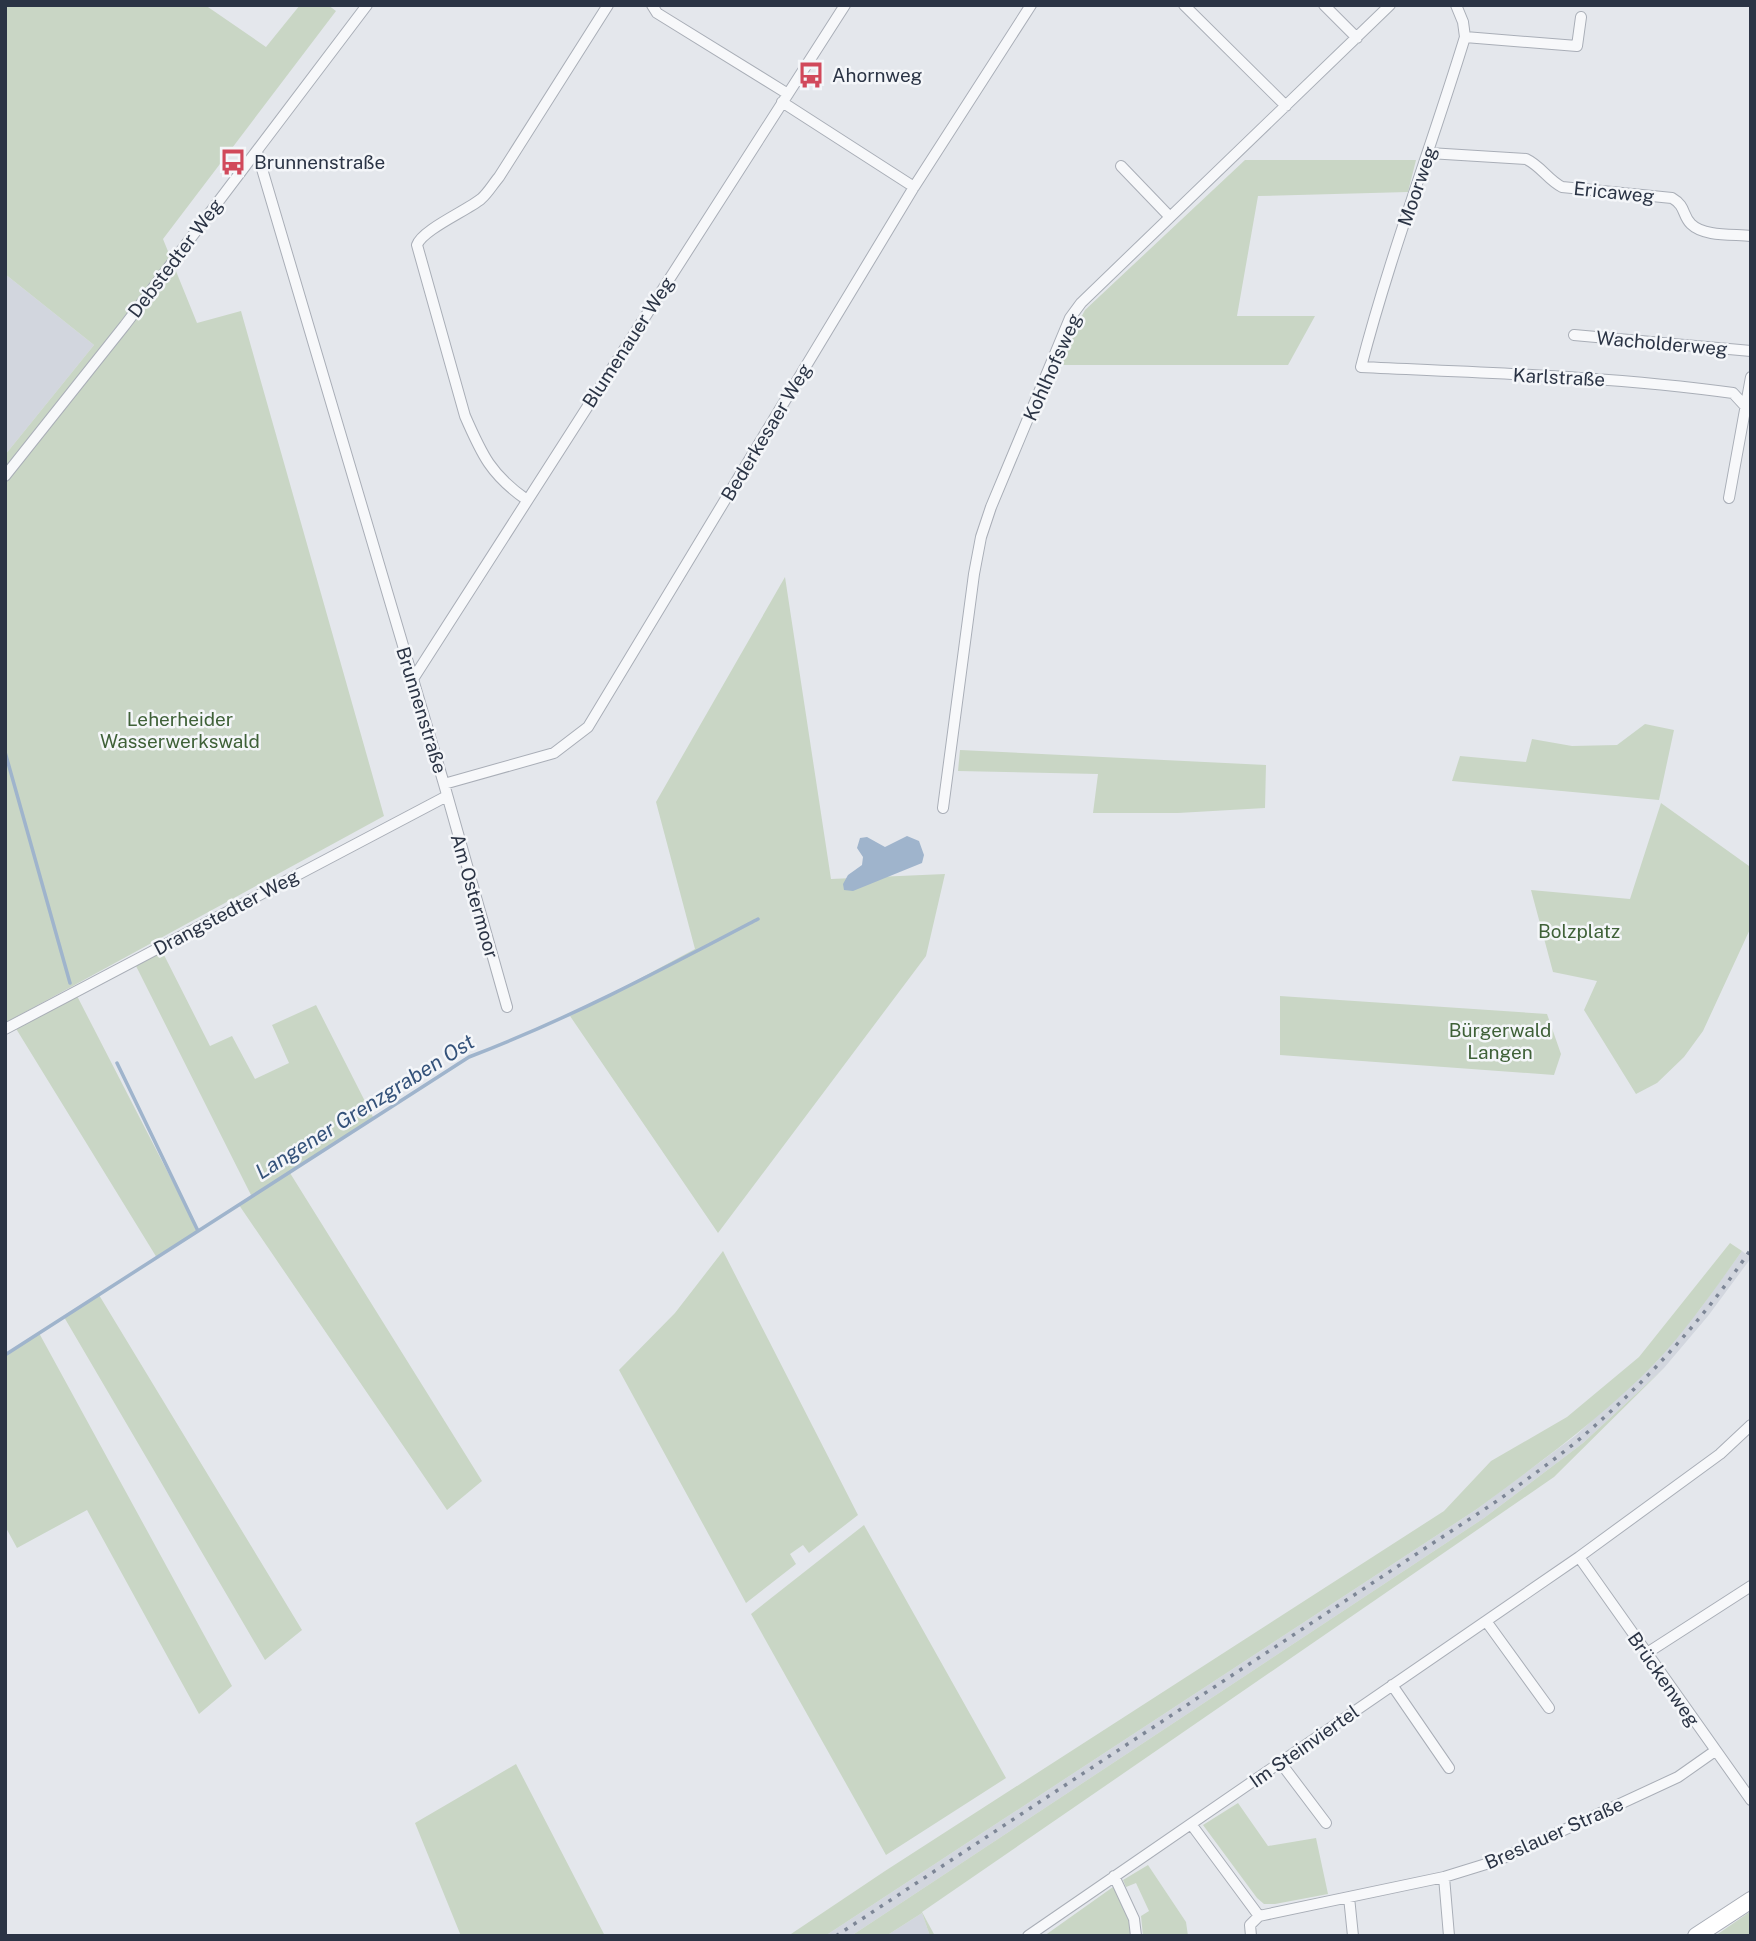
<svg xmlns="http://www.w3.org/2000/svg" width="1756" height="1941" font-family="'Public Sans',sans-serif">
  <rect width="100%" height="100%" fill="#e4e7ec"/>
  <path fill="#d2d6de" d="M 5,274 L 94,345 L 5,455 Z
    M 1742,1251 L 1751,1258 L 1708,1316 L 1664,1368 L 1583,1443 L 1484,1518 L 851,1936 L 825,1936 L 1477,1509 L 1575,1436 L 1656,1362 L 1700,1309 Z
    M 922,1913 L 930,1936 L 886,1936 Z"/>
  <path fill="#c9d6c5" d="M 5,5 L 205,5 L 266,47 L 300,5 L 328,5 L 336,11 L 163,239 L 197,323 L 241,311 L 384,816 L 5,1023 L 5,455 L 94,345 L 5,274 Z
    M 1245,160 L 1416,160 L 1408,192 L 1258,196 L 1237,316 L 1315,316 L 1288,365 L 1056,365 L 1085,310 Z
    M 785,577 L 831,879 L 945,874 L 926,956 L 718,1233 L 570,1016 L 695,949 L 656,802 Z
    M 1645,724 L 1674,730 L 1659,800 L 1452,781 L 1460,756 L 1526,762 L 1532,739 L 1572,746 L 1617,745 Z
    M 960,750 L 1266,765 L 1265,808 L 1178,813 L 1093,813 L 1098,774 L 958,771 Z
    M 1661,803 L 1749,866 L 1751,869 L 1751,927 L 1703,1031 L 1684,1057 L 1657,1083 L 1636,1094 L 1584,1010 L 1597,981 L 1553,972 L 1531,890 L 1630,899 Z
    M 162,951 L 210,1046 L 232,1036 L 255,1079 L 289,1063 L 272,1025 L 316,1005 L 374,1119 L 290,1173 L 482,1481 L 447,1510 L 239,1205 L 252,1197 L 135,964 Z
    M 76,994 L 198,1231 L 157,1258 L 15,1027 Z
    M 1280,996 L 1547,1014 L 1561,1054 L 1554,1075 L 1280,1055 Z
    M 1730,1243 L 1742,1251 C 1715,1289 1688,1328 1656,1362 C 1602,1418 1539,1463 1477,1509 L 825,1936 L 788,1936 L 885,1871 L 1444,1511 L 1491,1461 L 1567,1417 L 1639,1357 Z
    M 723,1251 L 858,1515 L 809,1553 L 803,1545 L 790,1554 L 796,1564 L 746,1603 L 619,1370 L 675,1313 Z
    M 99,1295 L 302,1630 L 265,1660 L 64,1317 Z
    M 39,1333 L 232,1686 L 199,1714 L 87,1510 L 17,1548 L 5,1526 L 5,1355 Z
    M 1664,1368 L 1554,1477 L 922,1912 L 935,1936 L 930,1936 L 922,1913 L 886,1936 L 851,1936 L 1484,1518 L 1583,1443 Z
    M 864,1525 L 1006,1778 L 886,1855 L 751,1614 Z
    M 516,1764 L 605,1936 L 461,1936 L 415,1823 Z
    M 1238,1803 L 1268,1846 L 1316,1838 L 1328,1894 L 1275,1904 L 1264,1904 L 1257,1898 L 1203,1825 Z
    M 1148,1865 L 1186,1922 L 1188,1936 L 1143,1936 L 1141,1916 L 1149,1911 L 1136,1883 L 1126,1887 L 1123,1880 Z
    M 1113,1887 C 1125,1898 1130,1920 1133,1936 L 1044,1936 Z
    M 1751,1911 L 1751,1936 L 1715,1936 Z"/>
  <path fill="#9fb4cc" d="M 907,836 L 919,841 L 924,855 L 922,863 L 853,891 L 844,890 L 843,884 L 848,875 L 862,865 L 863,857 L 857,848 L 860,838 L 867,837 L 885,847 Z"/>
  <g fill="none" stroke-linecap="round" stroke-linejoin="round">
    <path stroke="#9fb4cc" stroke-width="3.5" d="M 5,752 L 70,983
      M 117,1063 L 198,1231
      M 5,1355 L 469,1057 C 569,1019 663,969 758,919"/>
    <g stroke="#a9aeb7" stroke-width="12">
      <path id="minor" d="M 652,5 L 657,13 L 788,94
        M 1184,5 L 1286,106
        M 1324,5 L 1357,38
        M 1456,5 L 1463,22 L 1465,37 C 1431,148 1390,255 1361,367 C 1485,373 1610,376 1733,393 L 1745,406 L 1751,406
        M 1465,37 L 1577,46 L 1581,17
        M 782,102 L 914,187
        M 257,152 L 444,784 L 507,1007
        M 1429,153 L 1526,159 C 1541,166 1548,180 1562,187 L 1672,198 C 1686,206 1682,215 1691,224 C 1704,237 1734,234 1751,236
        M 1121,166 L 1170,217
        M 1574,335 L 1751,351
        M 5,476 L 125,325 L 367,5
        M 1729,498 L 1751,377
        M 527,500 C 491,475 482,455 465,416 L 417,245 C 422,230 466,211 481,199 C 488,193 493,184 499,177 L 608,5
        M 413,679 L 845,5
        M 444,784 L 554,753 L 588,727 L 914,187 L 1031,5
        M 943,808 L 974,574 L 981,537 L 991,507 L 1070,318 L 1081,303 L 1390,5
        M 5,1029 L 447,796
        M 1579,1557 L 1751,1800
        M 1486,1621 L 1549,1708
        M 1647,1653 L 1751,1586
        M 1392,1685 L 1449,1768
        M 1280,1762 L 1326,1823
        M 1191,1824 L 1259,1916
        M 1114,1876 L 1134,1919 L 1136,1936
        M 1444,1877 L 1449,1936
        M 1349,1897 L 1353,1936
        M 1259,1916 L 1444,1877 L 1499,1860 L 1678,1777 L 1715,1751
        M 1028,1936 L 1579,1557 L 1720,1454 L 1751,1425
        M 1251,1936 L 1250,1925 L 1259,1916"/>
    </g>
    <g stroke="#a9aeb7" stroke-width="18">
      <path id="secondary" d="M 1696,1936 L 1751,1900"/>
    </g>
    <use href="#minor" stroke="#f7f8fa" stroke-width="10"/>
    <use href="#secondary" stroke="#fff" stroke-width="16"/>
    <path stroke="#7d8696" stroke-width="3.5" stroke-dasharray="3.5 7" stroke-linecap="butt" d="M 836,1936 L 1500,1499 C 1527,1479 1556,1459 1582,1437 C 1646,1382 1704,1319 1751,1249"/>
  </g>
  <defs>
    <g id="bus-bare" transform="scale(2.1)"><path d="M-5-6H5V4H4V6H2V4H-2V6H-4V4H-5ZM-3.5-4V0h7V-4ZM-3.5 1.2v1.5H-2V1.2ZM2 1.2v1.5H3.5V1.2Z" fill="#d1495b" stroke="#f4f6f9" stroke-width="2.5" paint-order="stroke"/></g>
  </defs>
  <g fill-rule="evenodd">
    <use href="#bus-bare" x="811" y="75"/>
    <use href="#bus-bare" x="233" y="162"/>
  </g>
  <g text-anchor="middle" stroke-width="5" stroke-linejoin="round" paint-order="stroke">
    <g font-size="19" fill="#2b3445" stroke="#f4f6f9" text-anchor="start">
      <text x="832" y="82">Ahornweg</text>
      <text x="254" y="169">Brunnenstraße</text>
    </g>
    <g font-size="19" fill="#2b3445" stroke="#f4f6f9">
      <text transform="translate(1417 186) rotate(-71)" y="7">Moorweg</text>
      <text transform="translate(1614 192) rotate(6)" y="7">Ericaweg</text>
      <text transform="translate(175 258) rotate(-53)" y="7">Debstedter Weg</text>
      <text transform="translate(628 342) rotate(-57)" y="7">Blumenauer Weg</text>
      <text transform="translate(1662 343) rotate(5)" y="7">Wacholderweg</text>
      <text transform="translate(1052 367) rotate(-66)" y="7">Kohlhofsweg</text>
      <text transform="translate(1559 377) rotate(3)" y="7">Karlstraße</text>
      <text transform="translate(766 432) rotate(-59)" y="7">Bederkesaer Weg</text>
      <text transform="translate(422 710) rotate(73)" y="7">Brunnenstraße</text>
      <text transform="translate(475 896) rotate(74)" y="7">Am Ostermoor</text>
      <text transform="translate(226 912) rotate(-28)" y="7">Drangstedter Weg</text>
      <text transform="translate(1664 1679) rotate(55)" y="7">Brückenweg</text>
      <text transform="translate(1304 1746) rotate(-35)" y="7">Im Steinviertel</text>
      <text transform="translate(1554 1833) rotate(-24)" y="7">Breslauer Straße</text>
    </g>
    <g font-size="19" fill="#3f6138" stroke="#f4f6f9">
      <text x="180" y="726">Leherheider<tspan x="180" dy="22">Wasserwerkswald</tspan></text>
      <text x="1579" y="938">Bolzplatz</text>
      <text x="1500" y="1037">Bürgerwald<tspan x="1500" dy="22">Langen</tspan></text>
    </g>
    <g font-size="21" font-style="italic" fill="#34527a" stroke="#f4f6f9">
      <text transform="translate(365 1107) rotate(-32)" y="7">Langener Grenzgraben Ost</text>
    </g>
  </g>
  <rect width="1756" height="1941" fill="none" stroke="#2b3445" stroke-width="14"/>
</svg>
